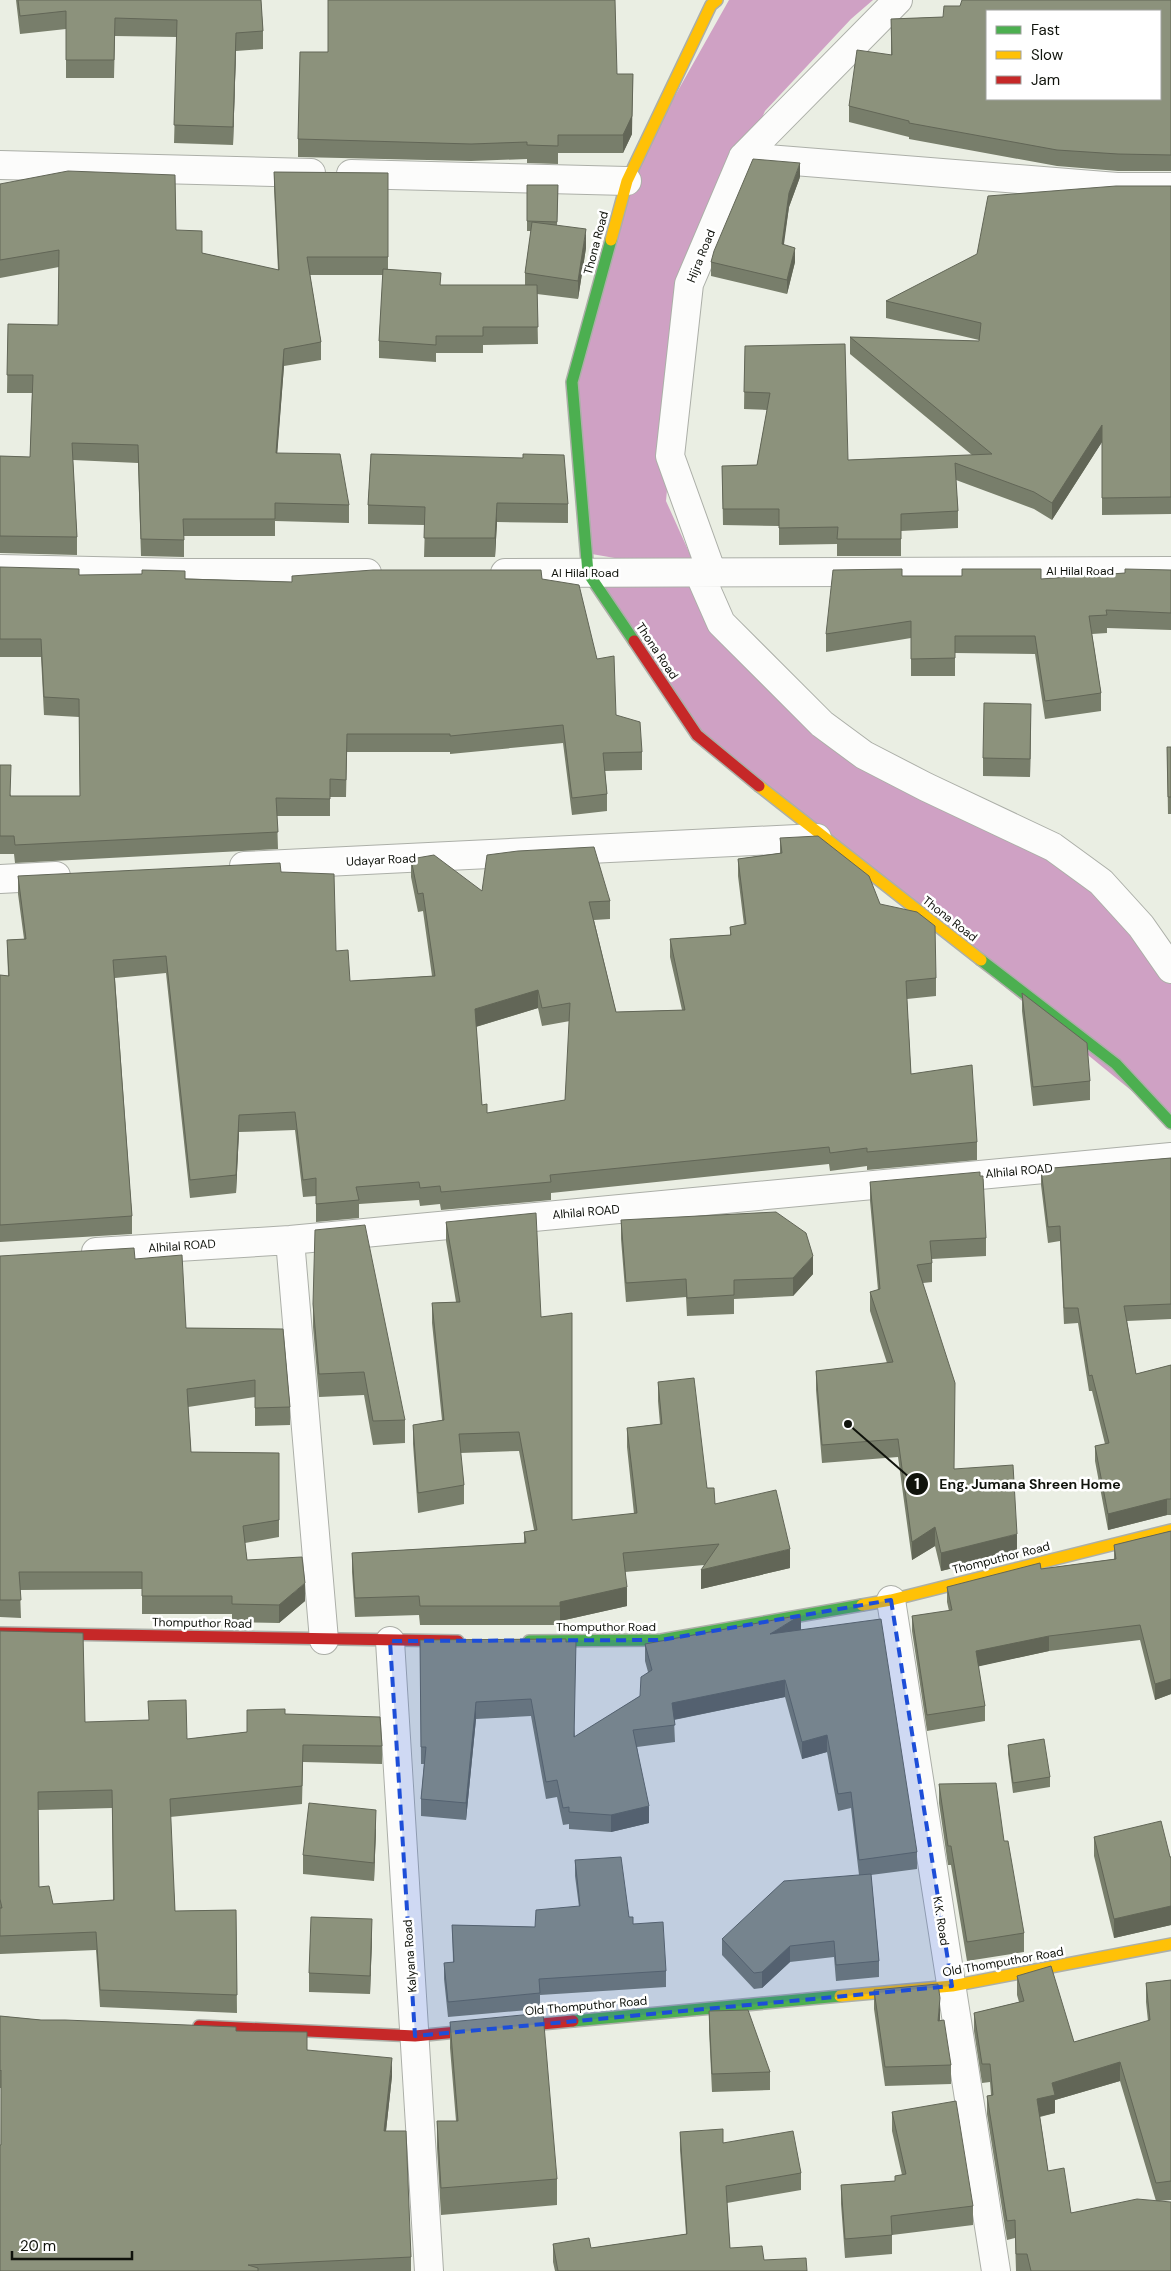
<svg xmlns="http://www.w3.org/2000/svg" width="1171" height="2271" font-family="'DM Sans',sans-serif">
<rect width="100%" height="100%" fill="#eaeee3"/>
<path fill="#cfa1c4" d="M729 0H873L851 19 765 111 701 255 670 456 666 501 721 623 854 754 1053 847 1171 969V1123L697 735 588 573 695 572 586 553 574 397 627 181Z"/>
<g fill="none" stroke-linecap="round" stroke-linejoin="round">
<defs>
<path id="street" d="M743 157 1117 187H1171
M0 165 311 173
M351 174 627 181
M0 569 186 573H367
M505 573 1171 571
M699 573 721 623 822 724 864 755 926 787 1053 847 1101 882 1141 926 1171 969
M712 573 670 456 689 284 743 157 898 0
M244 866 817 838
M0 879 56 876
M290 1240 324 1640
M96 1252 290 1240 1171 1157
M891 1600 996 2271
M390 1641 429 2271"/>
<path id="fast" d="M611 240 572 382 588 573 634 641
M981 960 1116 1064 1171 1123
M529 1641 661 1640 862 1605
M573 2021 840 1996"/>
<path id="slow" d="M611 240 627 181 711 5 717 0
M759 786 981 960
M862 1605 891 1600 1171 1530
M840 1996 952 1986 1171 1944"/>
<path id="jam" d="M634 641 697 735 759 786
M0 1633 458 1641
M199 2026 415 2036 573 2021"/>
</defs>
<use href="#street" stroke="#acafa8" stroke-width="30"/>
<use href="#fast" stroke="#acafa8" stroke-width="14"/>
<use href="#slow" stroke="#acafa8" stroke-width="14"/>
<use href="#jam" stroke="#acafa8" stroke-width="14"/>
<use href="#street" stroke="#fcfcfb" stroke-width="28"/>
<use href="#fast" stroke="#4caf50" stroke-width="11"/>
<use href="#slow" stroke="#ffc107" stroke-width="11"/>
<use href="#jam" stroke="#c62828" stroke-width="11"/>
</g>
<path fill="#787e6b" fill-rule="evenodd" d="M16 0H261L263 31V49L236 51 233 145 174 143 177 37 115 36 114 78H66V29L20 34Z
M1171 0V171H1118L1057 166 909 139V137L849 122V106L891 55V19L943 17Z
M328 52 617 74 632 134 623 153H558V164L527 163V159L471 161 298 157V139Z
M274 172 388 173V269L441 285H525V273L531 231H527V185H558L557 226 586 248 578 299 537 294 538 344 483 345V353H436V362L379 358V341L383 275H310L321 342V360L284 366 277 453 349 505V523L275 521V536H184V557L141 556 138 463 73 460 77 537V555L0 553V456L30 457 32 393H7L8 324 58 325 59 267 0 278V184L176 230 202 253 278 270 274 189Z
M800 177 789 207 783 245 795 262 787 294 711 276V262Z
M1171 186V514L1102 515V442L1052 520 1034 509 956 480 958 511V528L901 531V556H837V544L779 545V526L723 525 722 466 757 465 767 410 744 409 745 346 848 460 972 455 850 354V337L979 341V340L886 318V301Z
M371 454 568 504V523L497 522 495 557H424L425 525 368 524V505Z
M0 567 79 575 292 582 542 579 597 659 616 715 642 752V770L605 771 607 794V811L572 815 563 743 450 754V752H347L346 797H330V816H277L278 849 15 863 14 854H0V765L11 796H80L79 717 44 715 41 657H0Z
M1171 570V630L1107 628V633L1092 634 1101 693V711L1045 719 1035 654 955 653V676H911V638L826 652V634L902 576 1041 579Z
M1031 723 1030 777 983 776V758Z
M1167 747H1171V814H1168Z
M780 838 880 904 936 978V996L907 999 911 1074 977 1142V1160L867 1170V1166L830 1171 829 1164 551 1193V1200L441 1210 440 1204 420 1206 419 1200 359 1204V1218L316 1222V1196L303 1197 295 1130 239 1132 236 1193 190 1198 166 973 115 978 132 1216V1234L0 1242V975L8 976 7 940 24 939 18 894V876L281 872 336 951 350 981 432 976 423 911 418 912 411 877V859L482 891 610 901V919L594 920 616 1012 682 1010 670 957V939L730 935V927L744 925 738 876V859L780 853ZM538 1008 542 1026 570 1021 565 1100 487 1113 482 1105 476 1027Z
M1022 993 1090 1081V1100L1033 1106 1022 1011Z
M1171 1158V1319L1127 1321 1136 1374 1171 1365V1515H1167L1108 1530 1095 1461V1446L1105 1444 1092 1391H1089L1078 1323 1064 1324 1060 1241 1048 1243 1041 1185V1169Z
M870 1182 986 1238V1256L932 1259V1282L923 1283 954 1469 1017 1552 941 1571 935 1546 912 1560 898 1457 822 1463 816 1390V1371L887 1363 870 1311V1292L878 1290 870 1201Z
M621 1220 813 1274 793 1296 734 1299V1314L687 1316 686 1297 626 1302 621 1239Z
M446 1222 541 1317 572 1520 634 1514 627 1447V1428L660 1424 658 1401V1382L707 1488 715 1504 790 1568 701 1589 704 1565 625 1572 627 1606 560 1621V1625H420L419 1615 355 1617 352 1572V1553L524 1543V1532L534 1530 519 1451 460 1453 464 1485V1504L418 1513 413 1444V1425L442 1420 432 1323V1303L456 1302 446 1241Z
M0 1256 135 1259 186 1328 283 1329 290 1407V1425L255 1426V1397L188 1407 191 1452 279 1453V1537L245 1543 247 1560 305 1601 279 1623 232 1622V1614H142V1589L20 1590 21 1618 0 1617Z
M313 1304 405 1420V1443L373 1445 364 1395 319 1397 313 1327Z
M1171 1531V1694L1155 1700 1140 1640 1049 1651 978 1666 985 1706V1721L927 1731 912 1631V1616L949 1611 947 1602V1587L1041 1569 1114 1559V1545Z
M801 1630 917 1852V1869L871 1875 879 1961V1977L836 1981 834 1957 790 1962 762 1988 754 1989 722 1955V1939L859 1875 851 1808 838 1811 827 1752 802 1759 785 1697 674 1720 675 1742 637 1747 649 1823 611 1832 569 1829V1824L563 1825 557 1797 546 1799 531 1716 476 1719 466 1820 421 1816V1799L424 1764H421L420 1640 566 1639 575 1737 640 1696 648 1672 645 1661V1644Z
M0 1631 85 1722 187 1739 247 1732V1710L285 1714 382 1746V1764L303 1762 302 1804 170 1817 175 1911 236 1910 237 2013 100 2007 96 1950 0 1954ZM112 1808 113 1900 53 1904 39 1887 38 1810Z
M1008 1745 1050 1777V1787L1013 1793 1008 1754Z
M939 1784 1024 1933V1952L967 1961 951 1865H948L939 1803Z
M376 1829 374 1881 303 1874V1855Z
M1094 1837 1171 1857V1925L1114 1938 1094 1856Z
M575 1860 629 1917 633 1924 666 1971V1987L540 1995V2009L448 2017 444 1979V1963L453 1962 452 1925 535 1927 579 1907 575 1876Z
M372 1938 370 1994 309 1992V1973Z
M1017 1976 1074 2042 1148 2021 1146 2002V1983L1171 1980V2200L1159 2201 1171 2271H1016L1015 2238 1007 2240 987 2114V2096L991 2095 990 2082 982 2083 974 2031V2013L1019 2002 1017 1995ZM1120 2081 1156 2201 1071 2213 1048 2171 1040 2117 1055 2113V2100Z
M874 1990 940 2017V2021L951 2065V2084L885 2086 874 2009Z
M709 2011 770 2072V2090L712 2092 709 2030Z
M0 2016 41 2020 236 2031 307 2050 392 2076 386 2131 411 2257V2271H0L1 2088H0Z
M450 2022 557 2179V2205L441 2215 437 2148V2121H456L450 2048Z
M892 2112 973 2206V2225L892 2235V2254L845 2258 841 2204V2185L895 2181V2176L902 2175 892 2131Z
M680 2132 723 2143 801 2173V2190L727 2203 730 2248 764 2260 807 2271H555L553 2262V2244L591 2248 686 2234 680 2150Z"/>
<path fill="#626657" d="M236 33V51L233 145V127Z
M633 74 632 134 623 153V135Z
M800 163V177L789 207 782 259V244L789 193Z
M586 229V248L578 299V281Z
M795 248V262L787 294V280Z
M284 349V366L276 470V453Z
M1102 425V442L1052 520V503Z
M497 503V522L495 557V538Z
M1031 704V723L1030 777V759Z
M538 990V1008L475 1027V1009Z
M239 1115V1132L236 1193V1175Z
M813 1256V1274L793 1296V1278Z
M1167 1499V1515L1108 1530V1514Z
M935 1527V1546L912 1560V1542Z
M1017 1534V1552L941 1571V1553Z
M790 1549V1568L701 1589V1570Z
M305 1583V1601L279 1623V1605Z
M627 1587V1606L560 1621V1602Z
M801 1615V1632L770 1634Z
M1049 1636V1651L976 1667V1651Z
M1171 1679V1694L1155 1700V1684Z
M785 1680V1697L672 1720V1703Z
M476 1702V1719L466 1820V1803Z
M827 1735V1752L802 1759V1742Z
M649 1806V1823L611 1832V1815Z
M376 1810V1829L374 1881V1863Z
M1171 1906V1925L1114 1938V1919Z
M372 1919V1938L370 1994V1976Z
M790 1946V1962L762 1988V1972Z
M940 1998V2017L938 2040V2021Z
M392 2058V2076L384 2149V2131Z
M1120 2062V2081L1055 2100V2113L1037 2117V2099L1052 2083Z"/>
<path fill="#8c927c" stroke="#626657" fill-rule="evenodd" d="M18 0H261L263 31 236 33 233 127 174 125 177 20 115 18 114 60H66V11L20 16Z
M328 0H615L617 74H633L632 116 623 135H558V146L527 145V142L471 144 298 139 300 52H328Z
M962 0H1171V155L1118 154 1057 150 909 123V121L849 106 857 50 892 55 891 19 943 17 944 6H960ZM987 11H1160V99H987Z
M753 159 800 163 789 193 782 244 795 248 787 280 711 262 714 251Z
M68 171 175 175 176 230 202 231V253L279 270 274 172 388 173V257H307L321 342 284 349 276 453 340 454 349 505 275 503V519H183L184 540 141 539 138 445 72 443 77 537 0 536V456L30 457 33 375H7L8 324 58 325 59 250 0 260V184Z
M527 185H558L557 222 527 221Z
M1116 186H1171V497L1102 498V425L1052 503 1034 492 955 463 958 511 901 514V539H837L838 527 779 528V509H723L722 466 757 465 770 393 744 392 745 346 845 344 848 460 992 454 850 337 979 341 981 323 886 301 977 254 988 196Z
M532 222 586 229 578 281 525 273Z
M383 269 441 273 440 285H537L538 327H483V336H436V345L379 341Z
M371 454 523 458V454L564 455 568 504 497 503 495 538H424L425 507 368 505Z
M0 567 79 569V575L142 574V570L185 571V579L292 582V576L373 570H541L542 579 579 585 597 659 614 656 616 715 640 722 642 752 603 753 607 794 572 798 563 725 450 736V734H347L346 780 330 779V799L276 798 278 832 15 845 14 836H0V765H11L10 796H80L79 699 44 697 41 639H0Z
M902 569V576H962V569H1041V579L1125 573V569L1171 570V613L1106 610 1107 615 1089 616 1101 693 1045 701 1035 636H955V658L911 659V621L826 634 833 570Z
M984 703 1031 704 1030 759 983 758Z
M1167 747H1171V797H1168Z
M818 836 869 876 880 904 917 912 935 926 936 978 906 981 911 1074 972 1065 977 1142 867 1152V1148L830 1153 829 1147 550 1175 551 1182 441 1192 440 1186 420 1188 419 1182 356 1187 359 1200 316 1204V1178L303 1180 295 1112 239 1115 236 1175 190 1180 166 956 113 960 132 1216 0 1225V975L9 976 7 940 26 939 18 876 280 863 281 872 334 874 336 951 348 950 350 981 435 976 423 893 418 894 411 859 434 855 482 891 487 855 518 851 594 847 610 901 589 902 616 1012 685 1010 670 939 731 935 730 927 746 924 738 859 782 853 780 838ZM538 990 542 1008 570 1003 565 1100 487 1113V1104L482 1105 475 1009Z
M1022 993 1087 1043 1090 1081 1033 1087Z
M1171 1158V1304L1124 1306 1136 1374 1171 1365V1499H1167L1108 1514 1095 1446 1109 1443 1092 1375 1089 1376 1078 1308H1064L1060 1226 1048 1227 1041 1169Z
M980 1172V1176H983L986 1238 930 1241 932 1263 917 1265 955 1383 954 1469 1013 1465 1017 1534 941 1553 935 1527 912 1542 898 1439 822 1445 816 1371 893 1362 870 1292 880 1289 870 1182Z
M776 1212 806 1233 813 1256 793 1278 734 1280V1295L687 1298 686 1279 626 1283 621 1220Z
M536 1213 541 1317 572 1313V1520L637 1513 627 1428 662 1424 658 1382 694 1378 707 1488H714L715 1504 776 1490 790 1549 701 1570 719 1544 623 1553 627 1587 560 1602V1606H420L419 1596 355 1598 352 1553 526 1543 524 1532 537 1530 519 1432 459 1434 464 1485 418 1493 413 1425 444 1420 432 1303 460 1302 446 1222Z
M365 1225 405 1420 373 1421 364 1372 319 1374 313 1304 315 1230Z
M134 1248 135 1259 182 1255 186 1328 283 1329 290 1407 255 1408V1380L187 1389 191 1452 279 1453V1520L243 1526 247 1560 302 1557 305 1583 279 1605 232 1604V1596H142V1572H19L21 1600H0V1256Z
M1171 1531V1679L1155 1684 1140 1625 1049 1636 976 1651 985 1706 927 1715 912 1616 952 1610 947 1587 1040 1563 1041 1569 1116 1559 1114 1545Z
M801 1615 770 1634 881 1619 917 1852 859 1860 851 1792 838 1794 827 1735 802 1742 785 1680 672 1703 675 1725 633 1730 649 1806 611 1815 569 1812V1807L563 1808 557 1780 546 1782 531 1699 476 1702 466 1803 421 1799 426 1747H421L420 1640 566 1639V1642L576 1641 574 1737 640 1696 641 1677 652 1670 645 1644Z
M0 1631 83 1633 85 1722 149 1720 148 1701 186 1700 187 1739 247 1732V1710L285 1709V1714L380 1717 382 1746 303 1745 302 1786 170 1799 175 1911 236 1910 237 1995 100 1990 96 1932 0 1936V1908H2L0 1899ZM112 1790 114 1900 53 1904 49 1886 39 1887 38 1792Z
M1044 1739 1050 1777 1013 1783 1008 1745Z
M996 1783 1004 1841H1008L1024 1933 967 1942 951 1846H948L939 1784Z
M309 1803 376 1810 374 1863 303 1855Z
M1161 1821 1170 1857H1171V1906L1114 1919 1094 1837Z
M621 1857 629 1917H633V1924L663 1922 666 1971 539 1979 540 1993 448 2002 444 1963 454 1962 452 1925 535 1927 536 1910 580 1906 575 1860Z
M871 1874 879 1961 836 1965 834 1941 790 1946 762 1972 754 1973 722 1939 784 1881Z
M311 1917 372 1919 370 1976 309 1973Z
M1051 1966 1074 2042 1150 2020 1146 1983 1171 1980V2181L1156 2183 1120 2062 1052 2083 1055 2095 1037 2099 1048 2171 1064 2168 1071 2213 1137 2199 1171 2202V2271H1031L1027 2254H1016L1015 2220 1007 2221 987 2096 993 2095 990 2064H982L974 2013 1024 2001 1017 1976Z
M938 1984 940 1998 938 2021 944 2020 951 2065 885 2067 874 1990Z
M748 2010 770 2072 712 2074 709 2011Z
M543 2013 557 2179 441 2188 437 2121H458L450 2022Z
M0 2016 41 2020H65L236 2027V2031L307 2032V2050L392 2058 384 2131H406L411 2257 248 2265 258 2268V2271H0V2145H1V2070L0 2071Z
M956 2101 973 2206 891 2216 892 2235 845 2239 841 2185 895 2181V2176L906 2174 892 2112Z
M723 2129V2143L793 2131 801 2173 726 2186 730 2248 762 2246 764 2260 806 2258 807 2271H558L553 2244 589 2238 591 2248 687 2234 680 2132Z"/>
<path fill="#1d4ed8" fill-opacity="0.2" stroke="#1d4ed8" stroke-width="4" stroke-dasharray="10 6" stroke-linejoin="round" d="M891 1600 952 1986 415 2036 390 1641 661 1640Z"/>
<g text-anchor="middle" stroke-width="5" stroke-linejoin="round" paint-order="stroke">
<g font-size="12" fill="#10130c" stroke="#fff">
<text transform="translate(596 243) rotate(-75)" y="4">Thona Road</text>
<text transform="translate(701 256) rotate(-68)" y="4">Hijra Road</text>
<text x="1080" y="575">Al Hilal Road</text>
<text x="585" y="577">Al Hilal Road</text>
<text transform="translate(657 651) rotate(56)" y="4">Thona Road</text>
<text transform="translate(381 860) rotate(-3)" y="4">Udayar Road</text>
<text transform="translate(950 919) rotate(38)" y="4">Thona Road</text>
<text transform="translate(1019 1171) rotate(-5)" y="4">Alhilal ROAD</text>
<text transform="translate(586 1212) rotate(-5)" y="4">Alhilal ROAD</text>
<text transform="translate(182 1246) rotate(-4)" y="4">Alhilal ROAD</text>
<text transform="translate(1001 1558) rotate(-14)" y="4">Thomputhor Road</text>
<text transform="translate(202 1623) rotate(1)" y="4">Thomputhor Road</text>
<text x="606" y="1631">Thomputhor Road</text>
<text transform="translate(941 1921) rotate(81)" y="4">K.K. Road</text>
<text transform="translate(410 1956) rotate(-94)" y="4">Kalyana Road</text>
<text transform="translate(1003 1962) rotate(-10)" y="4">Old Thomputhor Road</text>
<text transform="translate(586 2006) rotate(-5)" y="4">Old Thomputhor Road</text>
</g>
</g>
<path fill="none" stroke="#10130c" stroke-width="2" d="M848 1424L917 1484"/>
<g fill="#10130c" stroke="#fff" stroke-width="2">
<circle cx="848" cy="1424" r="5"/>
<circle cx="917" cy="1484" r="12"/>
</g>
<g font-size="15" text-anchor="middle" font-weight="bold" fill="#fff">
<text x="917" y="1489">1</text>
</g>
<g font-size="14" text-anchor="middle" font-weight="bold" fill="#10130c" stroke="#fff" stroke-width="5" stroke-linejoin="round" paint-order="stroke">
<text x="1030" y="1489">Eng. Jumana Shreen Home</text>
</g>
<rect x="986" y="10" width="175" height="90" fill="#ffffff" stroke="#9fa19e"/>
<rect x="996" y="26" width="25" height="8" fill="#4caf50" stroke="#9fa19e"/>
<text x="1031" y="35" font-size="15" fill="#10130c">Fast</text>
<rect x="996" y="51" width="25" height="8" fill="#ffc107" stroke="#9fa19e"/>
<text x="1031" y="60" font-size="15" fill="#10130c">Slow</text>
<rect x="996" y="76" width="25" height="8" fill="#c62828" stroke="#9fa19e"/>
<text x="1031" y="85" font-size="15" fill="#10130c">Jam</text>
<path d="M12 2251v8h120v-8" fill="none" stroke="#10130c" stroke-width="2.5"/>
<text x="20" y="2251" font-size="15" fill="#10130c" stroke="#ffffff" stroke-width="4" paint-order="stroke">20 m</text>
</svg>
